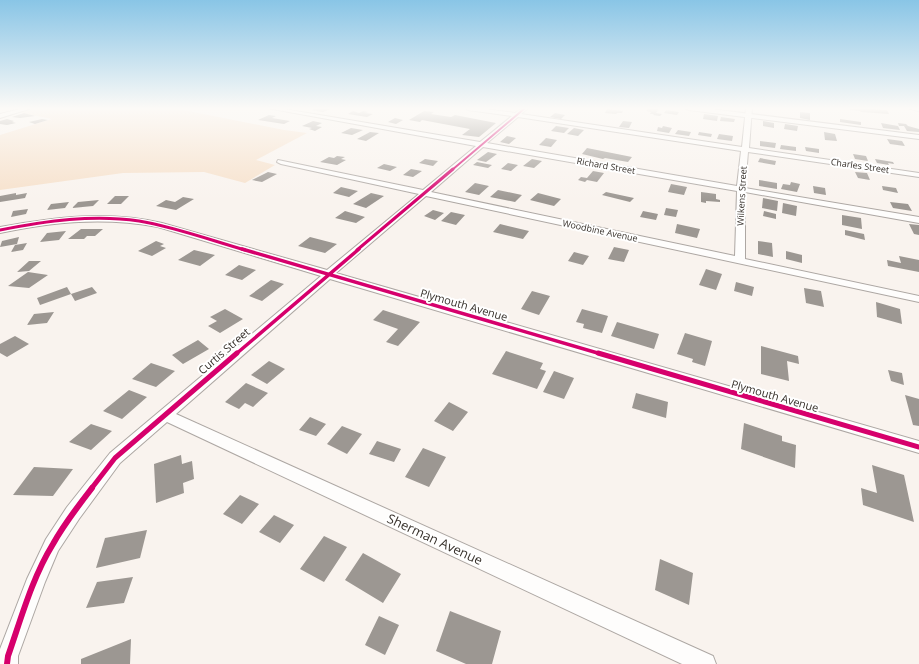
<svg xmlns="http://www.w3.org/2000/svg" width="919" height="664" font-family="'Open Sans',sans-serif">
<rect width="100%" height="100%" fill="#f9f3ee"/>
<path fill="#f6e0ca" d="M34 108H173L284 130 307 133 256 160 275 165 245 183 204 172 123 173 0 190V135L52 119 18 112Z"/>
<path fill="#9c9792" d="M317 108H333L323 112 311 110Z
M649 108 659 109 656 113 662 114 660 116 653 115 654 114H650L651 112 646 111Z
M850 108 887 110 889 114 861 112 860 111 850 110Z
M607 109 623 111 622 113H617L616 114 605 113Z
M666 110 679 112 677 115 664 113Z
M353 111 359 113 363 111 368 112 365 113 373 114 367 117 348 114Z
M424 111 434 112 431 114 451 117 455 115 496 123 479 137 462 135 470 129 422 120 420 122 409 120Z
M800 112 810 113V120L800 118Z
M24 113 35 116 20 118 12 117Z
M555 113 565 115 561 119 550 117Z
M704 114 718 116 717 121 703 119Z
M269 115 276 116 272 118 290 121 284 124 258 120Z
M721 117 735 119 734 122 720 121Z
M395 118 403 120 396 124 388 122Z
M7 119 14 121 12 122 16 123 7 125 0 124V121Z
M42 119 48 120 35 124 29 122Z
M840 119 861 122V125L840 122Z
M313 121 322 123 316 126 322 127 315 131 309 129 312 128 302 126Z
M623 121 632 122 629 128 619 127Z
M763 121 774 123V128L763 126Z
M881 123 898 126 900 130 883 128Z
M898 123 906 124 908 126 919 129V132L907 131 904 126H899Z
M785 124 798 126 797 131 784 129Z
M556 126 569 128 564 133 551 131Z
M663 126 672 128 669 133 657 131 658 127 662 128Z
M351 128 363 130 352 135 341 133Z
M574 128 584 130 578 136 567 134Z
M678 130 691 132 689 136 675 134Z
M370 132 379 133 366 141 357 139Z
M699 132 712 134 711 137 698 135Z
M824 132 835 134 837 141 825 140Z
M719 134 733 136 732 141 717 139Z
M507 136 516 138 509 144 500 142Z
M546 138 557 140 551 147 539 145Z
M887 139 902 141 905 146 890 144Z
M760 141 776 143 775 148 760 146Z
M781 145 796 147V151L780 149Z
M805 147 819 149V153L806 151Z
M587 148 632 157 628 162 605 158 603 159 582 154Z
M488 152 497 154 486 162 477 160Z
M853 154 866 156 868 161 855 159Z
M337 156 345 157 341 159 346 160 337 165 320 162 329 157 334 158Z
M760 158 776 161 775 165 758 162Z
M425 159 438 161 433 166 419 163Z
M532 159 542 161 534 168 523 166Z
M875 159 893 162 894 164 888 163 889 165 877 163Z
M477 162 492 165 488 168 473 165Z
M508 163 518 165 511 171 501 169Z
M384 164 397 167 390 171 377 168Z
M411 169 422 171 413 177 403 175Z
M593 171 604 173 597 182 587 180 585 182 578 180 581 177 587 178Z
M268 172 277 174 262 182 252 180Z
M855 172 867 173 870 180 858 178Z
M759 180 777 183V189L759 186Z
M791 182 800 184 797 192 781 189 783 184 790 185Z
M475 183 489 186 479 195 465 192Z
M671 184 687 187 684 195 668 192Z
M813 186 825 188 826 195 814 193Z
M882 186 896 188 898 193 883 190Z
M341 187 358 191 349 197 333 193Z
M498 190 522 195 515 202 490 197Z
M606 192 634 198 630 202 602 195Z
M701 192 716 194V199L720 200V202L706 201V203L701 202Z
M16 193V195L27 193 25 198 0 202V196Z
M371 193 384 196 366 208 353 204Z
M538 193 561 199 554 206 530 200Z
M115 196H129L121 204H107Z
M183 197 194 199 176 210 156 206 166 200 175 202Z
M763 198 778 201 777 211 762 208Z
M99 200 93 206 72 208 78 202Z
M69 202 65 208 47 210 51 204Z
M890 202 908 204 912 211 893 208Z
M783 203 797 206 796 216 782 213Z
M666 208 678 210 676 217 664 215Z
M28 209 26 214 11 217 13 211Z
M433 210 444 213 435 220 424 216Z
M345 211 365 217 356 223 335 218Z
M643 211 658 214 656 220 640 217Z
M764 211 776 214V219L763 216Z
M451 212 465 215 456 225 441 221Z
M842 215 861 218 862 229 842 225Z
M500 224 529 231 523 239 493 232Z
M677 224 700 229 697 238 675 233Z
M909 224 919 225V235L914 234Z
M81 229H103L95 236H87L84 239H68Z
M845 230 864 234 865 240 845 235Z
M66 231 59 240 40 242 47 233Z
M19 237 17 244 0 247 2 241Z
M310 237 337 244 325 253 298 246Z
M156 241 164 244 160 246 166 248 152 256 138 251Z
M758 241 772 243 773 257 758 254Z
M27 243 23 250 11 252 15 245Z
M614 247 629 250 624 262 608 259Z
M194 250 215 255 200 266 178 260Z
M786 251 802 255V263L786 259Z
M574 252 589 256 583 265 568 261Z
M899 256 919 260V272L888 266 887 260 901 263Z
M29 261H41L29 271 17 272Z
M239 265 256 270 242 280 225 275Z
M706 269 722 274 716 290 699 285Z
M28 272 48 275 29 288 8 286Z
M271 280 284 284 262 301 249 296Z
M736 282 754 287 752 296 734 291Z
M67 287 71 294 92 287 97 293 75 301 71 294 40 305 37 298Z
M804 288 821 291 824 307 806 303Z
M532 291 550 296 539 315 521 309Z
M876 302 900 309 902 324 877 317Z
M225 309 243 319 220 333 208 326 217 321 210 317Z
M582 309 608 316 602 333 583 328 584 324 576 322Z
M383 310 420 322 398 346 386 342 398 329 373 320Z
M54 312 47 323 27 325 34 314Z
M617 322 659 334 654 349 611 336Z
M685 333 712 341 705 366 692 362 693 359 677 354Z
M15 336 29 344 7 357 0 353V344Z
M198 340 209 349 183 364 172 355Z
M761 346 798 356 799 364 787 361 789 381 761 374Z
M506 351 543 363 540 369 546 371 537 389 492 374Z
M269 361 285 369 267 384 251 375Z
M151 363 175 371 156 387 132 379Z
M888 370 902 373 904 385 891 381Z
M554 371 574 378 564 399 543 392Z
M246 383 268 393 253 407 245 403 239 409 225 402Z
M129 390 147 397 122 419 103 411Z
M636 393 668 402 666 418 632 408Z
M905 395 919 399V426L913 425Z
M449 402 468 412 453 431 434 421Z
M310 417 326 424 316 436 299 430Z
M744 423 782 436V441L796 445 795 468 741 449Z
M91 424 112 431 91 450 69 442Z
M342 426 362 434 347 454 327 444Z
M377 441 401 449 394 462 369 454Z
M423 448 446 457 429 487 405 477Z
M181 455 182 464 192 461 194 479 183 483 184 493 156 503 154 464Z
M872 465 904 475 914 522 863 505 861 488 877 493Z
M34 467 73 469 53 496 13 495Z
M240 495 259 504 242 524 223 514Z
M274 515 294 525 280 543 259 532Z
M147 530 140 558 96 568 105 538Z
M324 536 347 547 324 582 300 569Z
M363 553 401 574 383 603 345 580Z
M660 559 693 573 689 605 655 590Z
M133 577 124 603 86 608 97 582Z
M450 611 501 631 492 664H466L436 651Z
M379 616 399 625 385 655 365 645Z
M131 639 130 664H81V659Z"/>
<g fill="none" stroke-linecap="round" stroke-linejoin="round">
<defs>
<path id="minor" d="M24 108H32L0 118V114Z
M267 108H278L480 142 512 116 468 110 465 108H477L515 113 522 108H528L521 114 742 147 746 108H752L749 148 919 173V177L748 152 745 188 919 217V223L745 192V259L919 296V302L426 196 336 273 919 441V453L330 279 176 414 713 656 716 664H682L167 422 120 463 79 519 58 551 45 582 18 656V664H0V649L27 579 46 539 67 507 110 453 321 276 158 227C102 217 55 222 0 233V227C54 217 108 210 162 223L327 270 419 194 281 164 277 162 278 160 423 190 476 146ZM518 117 741 151 737 186 487 143ZM483 147 737 191 735 256 431 192Z
M907 108H919V111Z"/>
<path id="tertiary" d="M685 108H703L919 135V139L689 110Z"/>
</defs>
<use href="#minor" stroke="#ada7a3" stroke-width="2"/>
<use href="#tertiary" stroke="#ada7a3" stroke-width="2"/>
<use href="#minor" fill="#fefdfc" fill-rule="evenodd"/>
<use href="#tertiary" fill="#fefdfc" fill-rule="evenodd"/>
<defs>
<path id="cycleway-far4" d="M452 170 525 108"/>
<path id="cycleway-far3" d="M0 230C46 221 93 214 139 221 175 227 210 240 245 250
M357 250 453 169"/>
<path id="cycleway-far2" d="M242 249 601 354
M236 354 359 249"/>
<path id="cycleway-far1" d="M598 353 919 447
M91 489 115 458 237 353"/>
<path id="cycleway" d="M7 664 8 656C21 619 32 578 53 544 64 524 78 506 92 488"/>
</defs>
<use href="#cycleway-far4" stroke="#fff" stroke-width="3.5"/>
<use href="#cycleway-far3" stroke="#fff" stroke-width="5"/>
<use href="#cycleway-far2" stroke="#fff" stroke-width="6"/>
<use href="#cycleway-far1" stroke="#fff" stroke-width="8"/>
<use href="#cycleway" stroke="#fff" stroke-width="8"/>
<use href="#cycleway-far4" stroke="#d6006c" stroke-width="2"/>
<use href="#cycleway-far3" stroke="#d6006c" stroke-width="3"/>
<use href="#cycleway-far2" stroke="#d6006c" stroke-width="3.5"/>
<use href="#cycleway-far1" stroke="#d6006c" stroke-width="5"/>
<use href="#cycleway" stroke="#d6006c" stroke-width="6"/>
</g>
<linearGradient id="sky" x2="0" y2="1"><stop stop-color="#89c5e6"/><stop offset="0.54" stop-color="#fcfaf7"/><stop offset="1" stop-color="#fcfaf7" stop-opacity="0"/></linearGradient>
<rect width="919" height="201" fill="url(#sky)"/>
<g text-anchor="middle" stroke-width="4" stroke-linejoin="round" paint-order="stroke">
<g font-size="9" fill="#37312b" stroke="#fff">
<text transform="translate(606 166) rotate(10)" y="3">Richard Street</text>
<text transform="translate(860 166) rotate(8)" y="3">Charles Street</text>
<text transform="translate(742 196) rotate(-87)" y="3">Wilkens Street</text>
<text transform="translate(600 231) rotate(12)" y="3">Woodbine Avenue</text>
</g>
<g font-size="11" fill="#37312b" stroke="#fff">
<text transform="translate(464 305) rotate(16)" y="4">Plymouth Avenue</text>
<text transform="translate(224 351) rotate(-41)" y="4">Curtis Street</text>
<text transform="translate(775 396) rotate(16)" y="4">Plymouth Avenue</text>
</g>
<g font-size="13" fill="#37312b" stroke="#fff">
<text transform="translate(435 539) rotate(25)" y="5">Sherman Avenue</text>
</g>
</g>
</svg>
